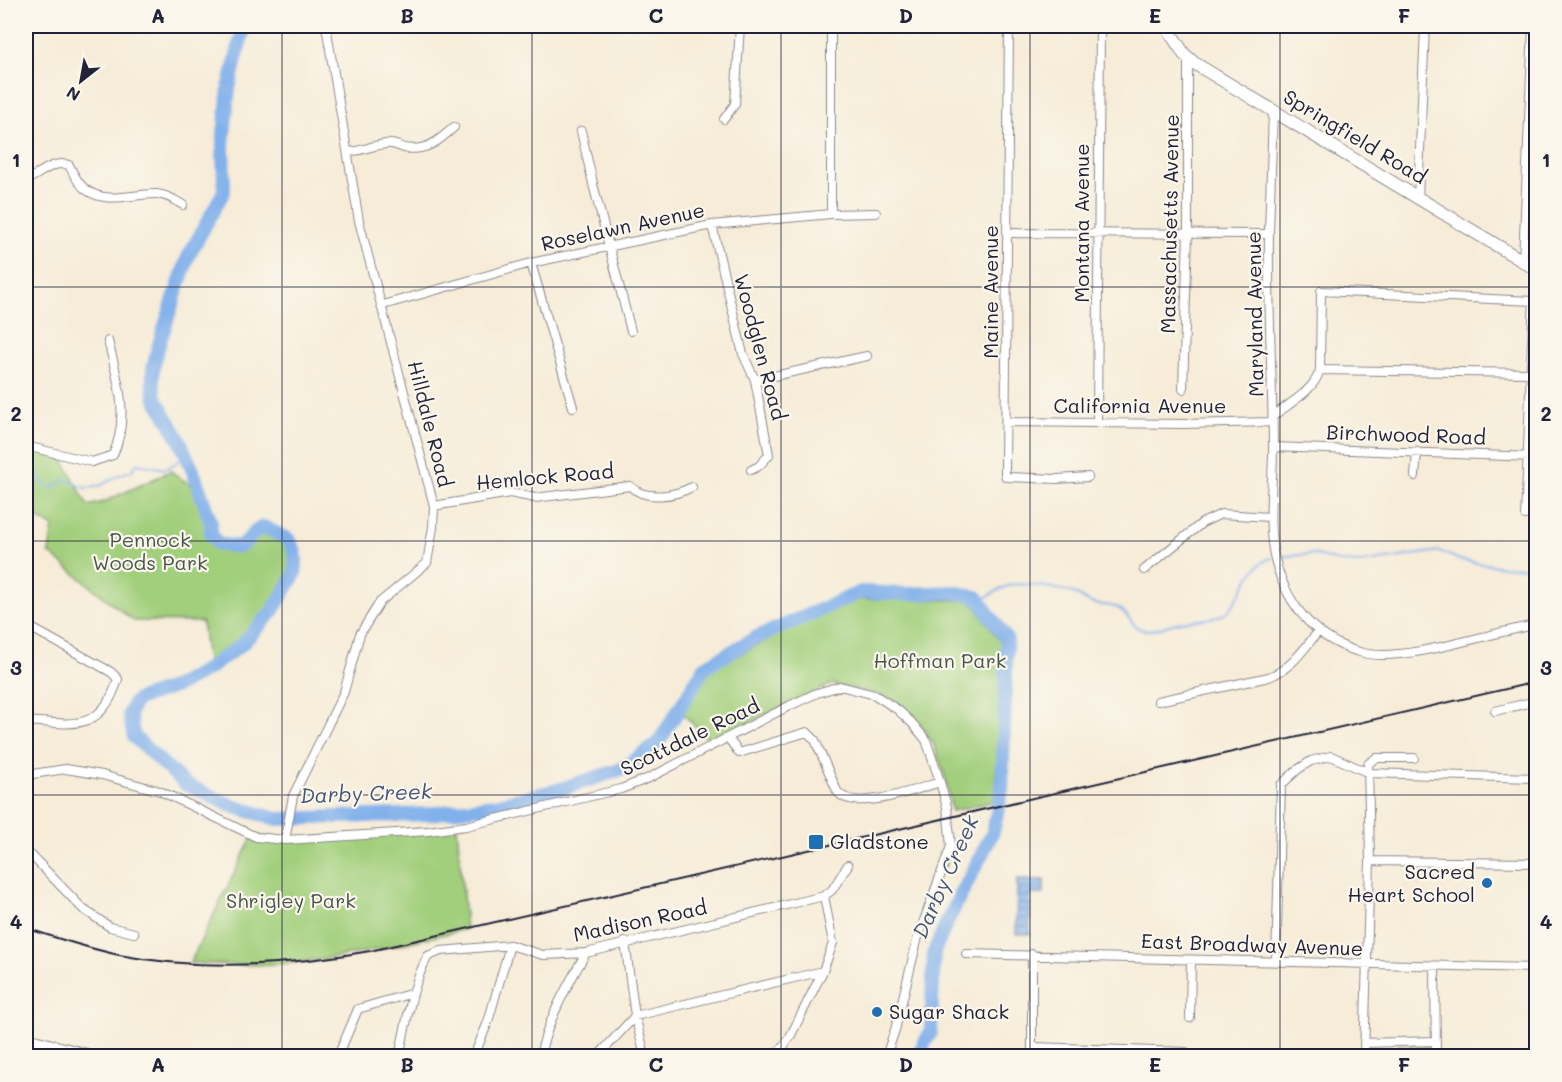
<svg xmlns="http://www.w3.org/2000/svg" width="1562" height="1082" font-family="Mali,sans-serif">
<defs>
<pattern id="water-rules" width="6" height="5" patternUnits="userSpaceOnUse" patternTransform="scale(1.5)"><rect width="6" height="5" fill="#81b0eb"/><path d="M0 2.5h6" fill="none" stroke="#698fc0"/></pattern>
</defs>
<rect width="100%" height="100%" fill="#fbf7ec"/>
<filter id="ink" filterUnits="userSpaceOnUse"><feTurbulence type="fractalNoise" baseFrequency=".0167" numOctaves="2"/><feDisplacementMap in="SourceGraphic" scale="12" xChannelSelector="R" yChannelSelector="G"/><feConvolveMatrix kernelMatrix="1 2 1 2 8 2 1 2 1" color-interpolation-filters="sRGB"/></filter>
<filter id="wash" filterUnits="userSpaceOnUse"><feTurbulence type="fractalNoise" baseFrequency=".008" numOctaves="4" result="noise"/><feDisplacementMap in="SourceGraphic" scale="24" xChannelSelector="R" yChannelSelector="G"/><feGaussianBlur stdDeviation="1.35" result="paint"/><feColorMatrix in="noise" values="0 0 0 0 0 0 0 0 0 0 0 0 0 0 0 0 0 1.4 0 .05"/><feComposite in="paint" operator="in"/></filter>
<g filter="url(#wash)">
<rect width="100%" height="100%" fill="#f6ecd8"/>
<path fill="#a2cf7c" stroke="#62785c" stroke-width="1.5" d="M26 446 60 454 88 506 104 502 171 471C179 478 195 486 201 495 210 510 207 531 218 544 224 544 233 547 239 546 247 544 251 531 264 527 272 530 281 533 288 540 316 568 263 626 242 644 231 653 219 661 208 669L202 622 134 621 49 553 53 526 26 513Z
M861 599 971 600 1002 644 995 801 952 811 945 777 934 745 920 722 893 701 877 694 832 684 710 741 682 713 709 670 801 622Z
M457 827 466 929C404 944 341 960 277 964 248 966 219 964 190 963L253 835 285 840Z
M1397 1045 1431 1046 1433 1048V1056H1397Z"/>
<path fill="url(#water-rules)" stroke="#526993" stroke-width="1.5" d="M1017 879 1044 880V894H1030V934H1016Z"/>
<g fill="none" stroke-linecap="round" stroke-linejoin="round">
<path stroke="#81b0eb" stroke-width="2" d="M26 459C39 468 40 487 53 488L65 479C71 480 76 485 82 487 101 492 113 474 131 471L137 464 166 469 186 456
M1277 557 1313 554 1340 562 1361 563 1439 551 1460 560 1503 567 1536 568
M980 601C989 596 998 589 1008 586 1020 581 1063 589 1075 594 1081 597 1086 601 1091 603 1100 606 1110 604 1118 608 1129 613 1132 630 1146 630 1156 631 1166 625 1177 623 1191 619 1220 621 1229 610 1242 597 1251 562 1272 558"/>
<path stroke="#81b0eb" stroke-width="14" d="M244 26 229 88 223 143 224 191 188 257 160 341 153 368V383L155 397 180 441 193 471 211 523V534L218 544C224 545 234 547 239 546 247 545 251 531 264 527L288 539 294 549 296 560 295 574 272 612 242 644 208 669 177 686 139 699 134 703 129 714 134 737 185 784 235 807 277 819 429 814 495 805 561 789 622 769 658 743 705 667 755 638 861 592 907 594 953 592 977 597 1007 640 1002 789 993 832 947 922 934 952 931 1032 917 1056"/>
</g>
</g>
<g filter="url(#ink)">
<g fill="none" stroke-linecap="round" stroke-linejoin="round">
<defs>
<path id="street" d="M1009 26 1005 473 1006 477 1057 479 1088 477
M1273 111C1272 151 1270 192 1269 233 1268 302 1272 372 1273 441 1274 481 1265 524 1276 563 1288 607 1318 642 1363 653 1406 663 1490 632 1536 625
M724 119 735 104 740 26
M581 131 594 188 631 331
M349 152C362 151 373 145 386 144 393 143 398 146 404 148 426 152 439 141 454 127
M26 180C41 174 52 160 69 165 73 173 77 182 84 188 104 206 134 193 157 194 167 195 175 200 183 205
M1418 199 1425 26
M831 214V26
M712 225 743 354 755 380 769 455 759 466 751 470
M1008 233 1269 234
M1523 260 1533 26
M531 263 573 407
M383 305 531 263 712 225 831 214 876 213
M1320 370 1530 373
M755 380 867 356
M1183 389 1188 233V59
M1273 416C1290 403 1314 391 1320 370L1321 291 1534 301
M1007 422 1183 424 1273 422
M1097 422 1100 26
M26 446 92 462 113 455C130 417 118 380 108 341
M1273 447 1536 457
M1415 476 1417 452
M434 506 510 493 535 498 630 486C645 501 675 496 692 487
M1525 515C1529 444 1530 372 1534 301L1536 300
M1144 570 1202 523 1221 514 1270 517
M26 625 111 672 118 679C102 733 72 724 26 721
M1158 701 1269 677C1293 667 1301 652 1318 632
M1495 711 1536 701
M728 738 739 753 807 732 815 740 837 791C852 814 920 788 940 782
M26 775 66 769 102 775 160 791 256 837 285 840 428 831 466 826 621 789 649 778 789 706 817 693 840 686 875 695 898 710 912 723 926 740 940 782 947 807 951 846 918 937 895 1030 886 1056
M285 840 293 796 344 692 360 634 380 602 427 563 433 527 434 506 359 221 326 26
M26 856 31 855 83 909 110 927 134 933
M1370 861 1536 863
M625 942 635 1016 645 1056
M966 954 1536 968
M1276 962 1281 785 1297 770 1311 761 1331 756 1369 773 1536 778
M1435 966 1436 1056
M1190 1018 1191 960
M1364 1043 1436 1041
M1032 1047 1186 1052
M338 1056 358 1009 413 993
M399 1056C407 1023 411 986 428 956L441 951 510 945 543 955 586 953 824 896
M474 1056 488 1022 510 945
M540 1056C548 1019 567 986 586 953
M598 1056 635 1016 823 971
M769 1056 781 1050 791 1035 823 971 833 943 824 896 832 890 848 865
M1032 1056V954
M1364 1056 1370 861 1368 764 1376 758H1414"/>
<path id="secondary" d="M94 26H179
M1166 26 1184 54 1194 63 1536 269"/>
<path id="primary" d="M26 1040 86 1056"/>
</defs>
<use href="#street" stroke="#8c878a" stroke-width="10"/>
<use href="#secondary" stroke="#8c878a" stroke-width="14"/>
<use href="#primary" stroke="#8c878a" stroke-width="16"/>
<use href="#street" stroke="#fff" stroke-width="8"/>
<use href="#secondary" stroke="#fff" stroke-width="12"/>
<use href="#primary" stroke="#fff" stroke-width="14"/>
<path stroke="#22223b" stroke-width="2" d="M26 928C56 938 87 948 119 955 202 971 287 966 370 951L1536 682"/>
</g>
</g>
<path fill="none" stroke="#22223b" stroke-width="1.5" stroke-opacity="0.55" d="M282 26V1056M532 26V1056M781 26V1056M1030 26V1056M1280 26V1056M26 287H1536M26 541H1536M26 795H1536"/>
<g fill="#1f6fb2" stroke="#fbf7ec" stroke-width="2">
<rect x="808" y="834" width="16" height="16" rx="3"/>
<circle cx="1487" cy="883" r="6"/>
<circle cx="877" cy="1012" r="6"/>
</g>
<g text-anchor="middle" stroke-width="4.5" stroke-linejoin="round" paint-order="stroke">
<g font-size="20" fill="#22223b" stroke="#fbf7ec">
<text transform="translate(1355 137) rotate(31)" y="7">Springfield Road</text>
<text transform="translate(1082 223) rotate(-90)" y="7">Montana Avenue</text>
<text transform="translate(1170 224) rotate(-89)" y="7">Massachusetts Avenue</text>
<text transform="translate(623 227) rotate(-12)" y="7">Roselawn Avenue</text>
<text transform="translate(991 292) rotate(-90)" y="7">Maine Avenue</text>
<text transform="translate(1255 314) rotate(-91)" y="7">Maryland Avenue</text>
<text transform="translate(760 347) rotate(75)" y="7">Woodglen Road</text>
<text x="1140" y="413">California Avenue</text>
<text transform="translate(430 424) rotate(76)" y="7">Hilldale Road</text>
<text transform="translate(1406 435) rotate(2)" y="7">Birchwood Road</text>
<text transform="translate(545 477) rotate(-5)" y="7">Hemlock Road</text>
<text transform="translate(690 737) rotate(-26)" y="7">Scottdale Road</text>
<text transform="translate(640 921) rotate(-12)" y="7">Madison Road</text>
<text transform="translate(1252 945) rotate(2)" y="7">East Broadway Avenue</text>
</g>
<g font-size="20" fill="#48564e" stroke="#fbf7ec">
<text x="150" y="547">Pennock<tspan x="150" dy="23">Woods Park</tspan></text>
<text x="940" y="668">Hoffman Park</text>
<text x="291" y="908">Shrigley Park</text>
</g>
<g font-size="20" fill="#22223b" stroke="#fbf7ec" text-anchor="start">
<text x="830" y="849">Gladstone</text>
<text x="1475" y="879" text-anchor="end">Sacred<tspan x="1475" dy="23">Heart School</tspan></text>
<text x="889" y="1019">Sugar Shack</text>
</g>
<g font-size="21" font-style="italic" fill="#435479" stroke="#fbf7ec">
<text transform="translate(366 794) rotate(-2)" y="7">Darby Creek</text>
<text transform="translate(946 877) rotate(-66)" y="7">Darby Creek</text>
</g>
</g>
<rect width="1562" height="1082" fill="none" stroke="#fbf7ec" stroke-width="66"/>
<g transform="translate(81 81) rotate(211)" stroke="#fbf7ec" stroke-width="4.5" paint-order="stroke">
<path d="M0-4.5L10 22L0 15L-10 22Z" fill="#22223b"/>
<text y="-9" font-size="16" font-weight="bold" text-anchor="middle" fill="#22223b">N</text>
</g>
<rect x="33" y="33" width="1496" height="1016" fill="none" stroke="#22223b" stroke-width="2"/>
<g font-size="20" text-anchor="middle" font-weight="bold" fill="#22223b">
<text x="158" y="23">A</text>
<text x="407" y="23">B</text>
<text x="656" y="23">C</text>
<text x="906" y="23">D</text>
<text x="1155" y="23">E</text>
<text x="1404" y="23">F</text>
<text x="16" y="167">1</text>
<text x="1546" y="167">1</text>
<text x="16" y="421">2</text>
<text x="1546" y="421">2</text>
<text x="16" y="675">3</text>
<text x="1546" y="675">3</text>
<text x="16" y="929">4</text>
<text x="1546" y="929">4</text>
<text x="158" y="1072">A</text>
<text x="407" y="1072">B</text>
<text x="656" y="1072">C</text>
<text x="906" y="1072">D</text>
<text x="1155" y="1072">E</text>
<text x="1404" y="1072">F</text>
</g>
</svg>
